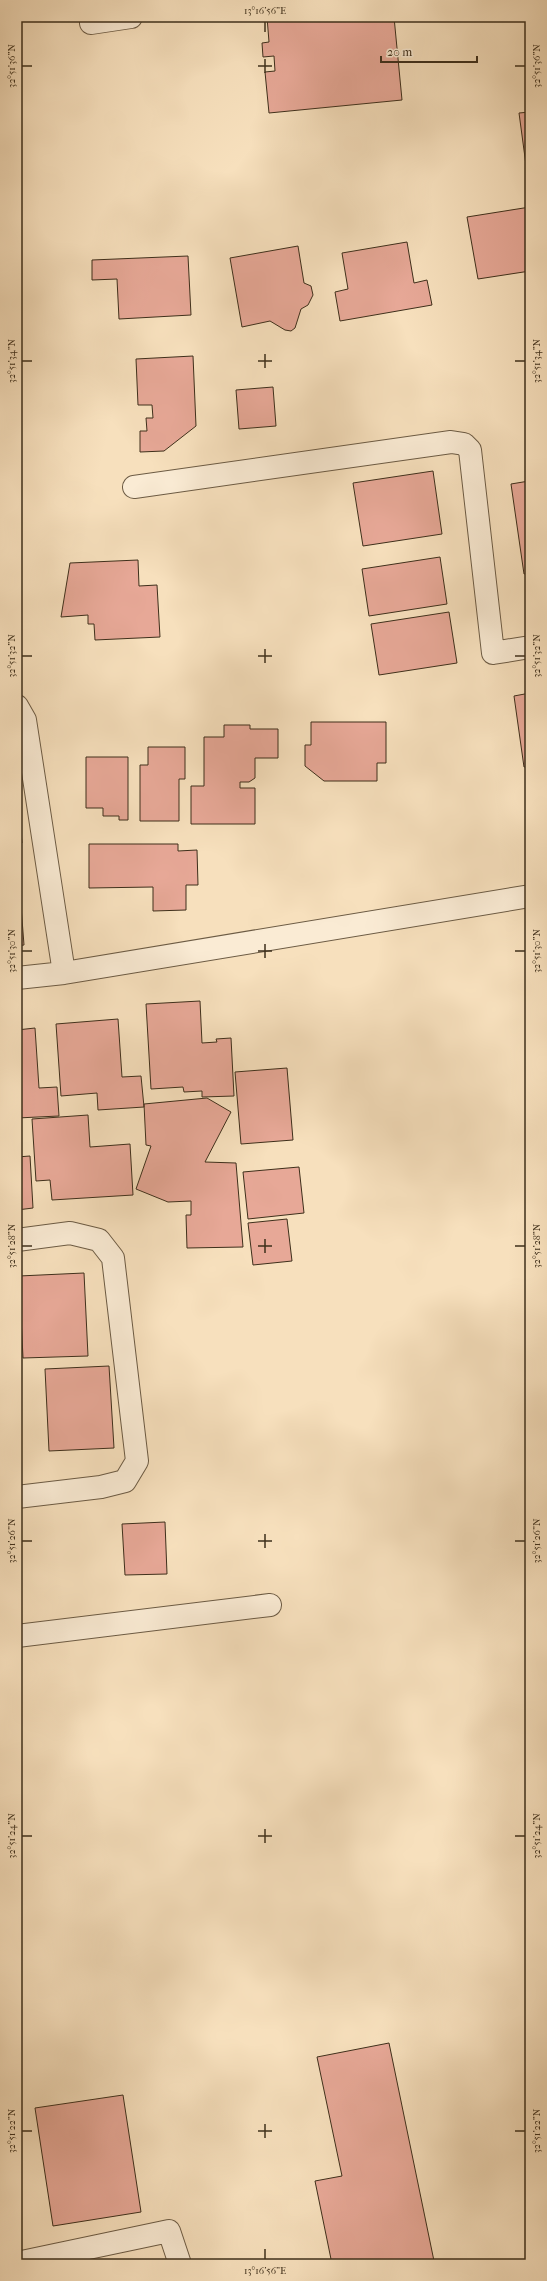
<svg xmlns="http://www.w3.org/2000/svg" width="547" height="2281" font-family="'IM FELL French Canon',serif">
<rect width="100%" height="100%" fill="#f7e0bd"/>
<filter id="stains"><feTurbulence type="fractalNoise" baseFrequency=".005" numOctaves="4"/><feColorMatrix values="0 0 0 0 .2 0 0 0 0 .09 0 0 0 0 .02 0 0 0 .5 -.17"/></filter>
<radialGradient id="worn" r=".72"><stop offset=".6" stop-color="#630" stop-opacity="0"/><stop offset="1" stop-color="#630" stop-opacity=".3"/></radialGradient>
<path fill="#e7a897" stroke="#3e2f1b" d="M267 17H394L402 100 269 113 265 72 275 71 274 56 263 57 262 43 269 42Z
M530 112V179L528 180 519 113Z
M530 207V271L478 279 467 217Z
M407 242 414 283 427 280 432 305 340 321 335 292 348 289 342 253Z
M298 246 304 283 311 286 313 295 308 305 301 309 295 328 291 331 285 330 270 321 242 327 230 258Z
M188 256 191 315 119 319 117 279 92 280V260Z
M193 356 196 426 164 451 140 452V431H147L146 418H153L152 405H138L136 359Z
M273 387 276 426 239 429 236 390Z
M433 471 442 534 363 546 353 483Z
M530 474V573L524 574 511 484 529 481 528 475Z
M440 557 447 604 369 616 362 569Z
M138 560 139 586 157 585 160 637 95 640 94 624H88V615L61 617 70 563Z
M449 612 457 663 379 675 371 624Z
M530 693V766L524 767 514 696Z
M311 722H386V763H377V781H324L305 766V745H311Z
M224 725H250V729H278V758H255V778L249 782H240V788H255V824H191V786H204V737H224Z
M148 747H185V779H179V821H140V765H148Z
M86 757H128V820H119V816H103V808H86Z
M17 785 22 843 17 844Z
M89 844H178V851L197 850 198 885H186V910L153 911V887L89 888Z
M17 855 24 945 17 946Z
M200 1001 202 1043 217 1042 216 1039 231 1038 234 1096 202 1097V1091L184 1092 183 1087 151 1089 146 1004Z
M118 1019 122 1077 141 1076 144 1107 98 1110 97 1093 61 1096 56 1024Z
M35 1028 39 1088 57 1087 59 1116 17 1118V1030Z
M287 1068 293 1140 241 1144 235 1072Z
M207 1098 231 1112 205 1162 236 1163 243 1247 187 1248 186 1215H191V1201L168 1202 136 1189 151 1146 146 1145 144 1104Z
M88 1115 90 1147 130 1144 133 1195 52 1200 50 1180 36 1181 32 1119Z
M30 1156 33 1208 17 1210V1157Z
M299 1167 304 1213 248 1219 243 1172Z
M287 1219 292 1261 253 1265 248 1223Z
M84 1273 88 1356 23 1358 19 1276Z
M109 1366 114 1448 49 1451 45 1369Z
M165 1522 167 1574 125 1575 122 1524Z
M389 2043 434 2261 418 2264H332L315 2181 342 2176 317 2057Z
M123 2095 141 2212 53 2226 35 2108Z"/>
<g fill="none" stroke-linecap="round" stroke-linejoin="round">
<defs>
<path id="minor" d="M91 23 131 17
M134 487 451 442 464 444 470 450 493 653 530 647
M17 706 25 720 64 973
M17 978 64 973 530 896
M17 1240 70 1233 99 1240 113 1258 137 1461 125 1481 101 1487 17 1497
M17 1636 270 1605
M17 2263 169 2231 180 2264"/>
</defs>
<use href="#minor" stroke="#6c5b44" stroke-width="24"/>
<use href="#minor" stroke="#faebd4" stroke-width="22"/>
</g>
<path fill="none" stroke="#3e2f1b" stroke-width="1.5" d="M265 22V32M265 59V73M22 66H32M258 66H272M515 66H525M265 354V368M22 361H32M258 361H272M515 361H525M265 649V663M22 656H32M258 656H272M515 656H525M265 944V958M22 951H32M258 951H272M515 951H525M265 1239V1253M22 1246H32M258 1246H272M515 1246H525M265 1534V1548M22 1541H32M258 1541H272M515 1541H525M265 1829V1843M22 1836H32M258 1836H272M515 1836H525M265 2124V2138M22 2131H32M258 2131H272M515 2131H525M265 2249V2259"/>
<rect width="547" height="2281" fill="none" stroke="#f7e0bd" stroke-width="44"/>
<path d="M381 56v6h96v-6" fill="none" stroke="#3e2f1b" stroke-width="2"/>
<text x="387" y="56" font-size="12" fill="#3e2f1b" stroke="#faebd4" stroke-width="3" paint-order="stroke">20 m</text>
<rect x="22" y="22" width="503" height="2237" fill="none" stroke="#3e2f1b" stroke-width="1.5"/>
<g font-size="10" text-anchor="middle" fill="#3e2f1b">
<text x="265" y="14">13°16'56"E</text>
<text transform="translate(11 66) rotate(-90)" y="4">32°51'36"N</text>
<text transform="translate(536 66) rotate(-90)" y="4">32°51'36"N</text>
<text transform="translate(11 361) rotate(-90)" y="4">32°51'34"N</text>
<text transform="translate(536 361) rotate(-90)" y="4">32°51'34"N</text>
<text transform="translate(11 656) rotate(-90)" y="4">32°51'32"N</text>
<text transform="translate(536 656) rotate(-90)" y="4">32°51'32"N</text>
<text transform="translate(11 951) rotate(-90)" y="4">32°51'30"N</text>
<text transform="translate(536 951) rotate(-90)" y="4">32°51'30"N</text>
<text transform="translate(11 1246) rotate(-90)" y="4">32°51'28"N</text>
<text transform="translate(536 1246) rotate(-90)" y="4">32°51'28"N</text>
<text transform="translate(11 1541) rotate(-90)" y="4">32°51'26"N</text>
<text transform="translate(536 1541) rotate(-90)" y="4">32°51'26"N</text>
<text transform="translate(11 1836) rotate(-90)" y="4">32°51'24"N</text>
<text transform="translate(536 1836) rotate(-90)" y="4">32°51'24"N</text>
<text transform="translate(11 2131) rotate(-90)" y="4">32°51'22"N</text>
<text transform="translate(536 2131) rotate(-90)" y="4">32°51'22"N</text>
<text x="265" y="2274">13°16'56"E</text>
</g>
<rect width="100%" height="100%" filter="url(#stains)"/>
<rect width="100%" height="100%" fill="url(#worn)"/>
</svg>
